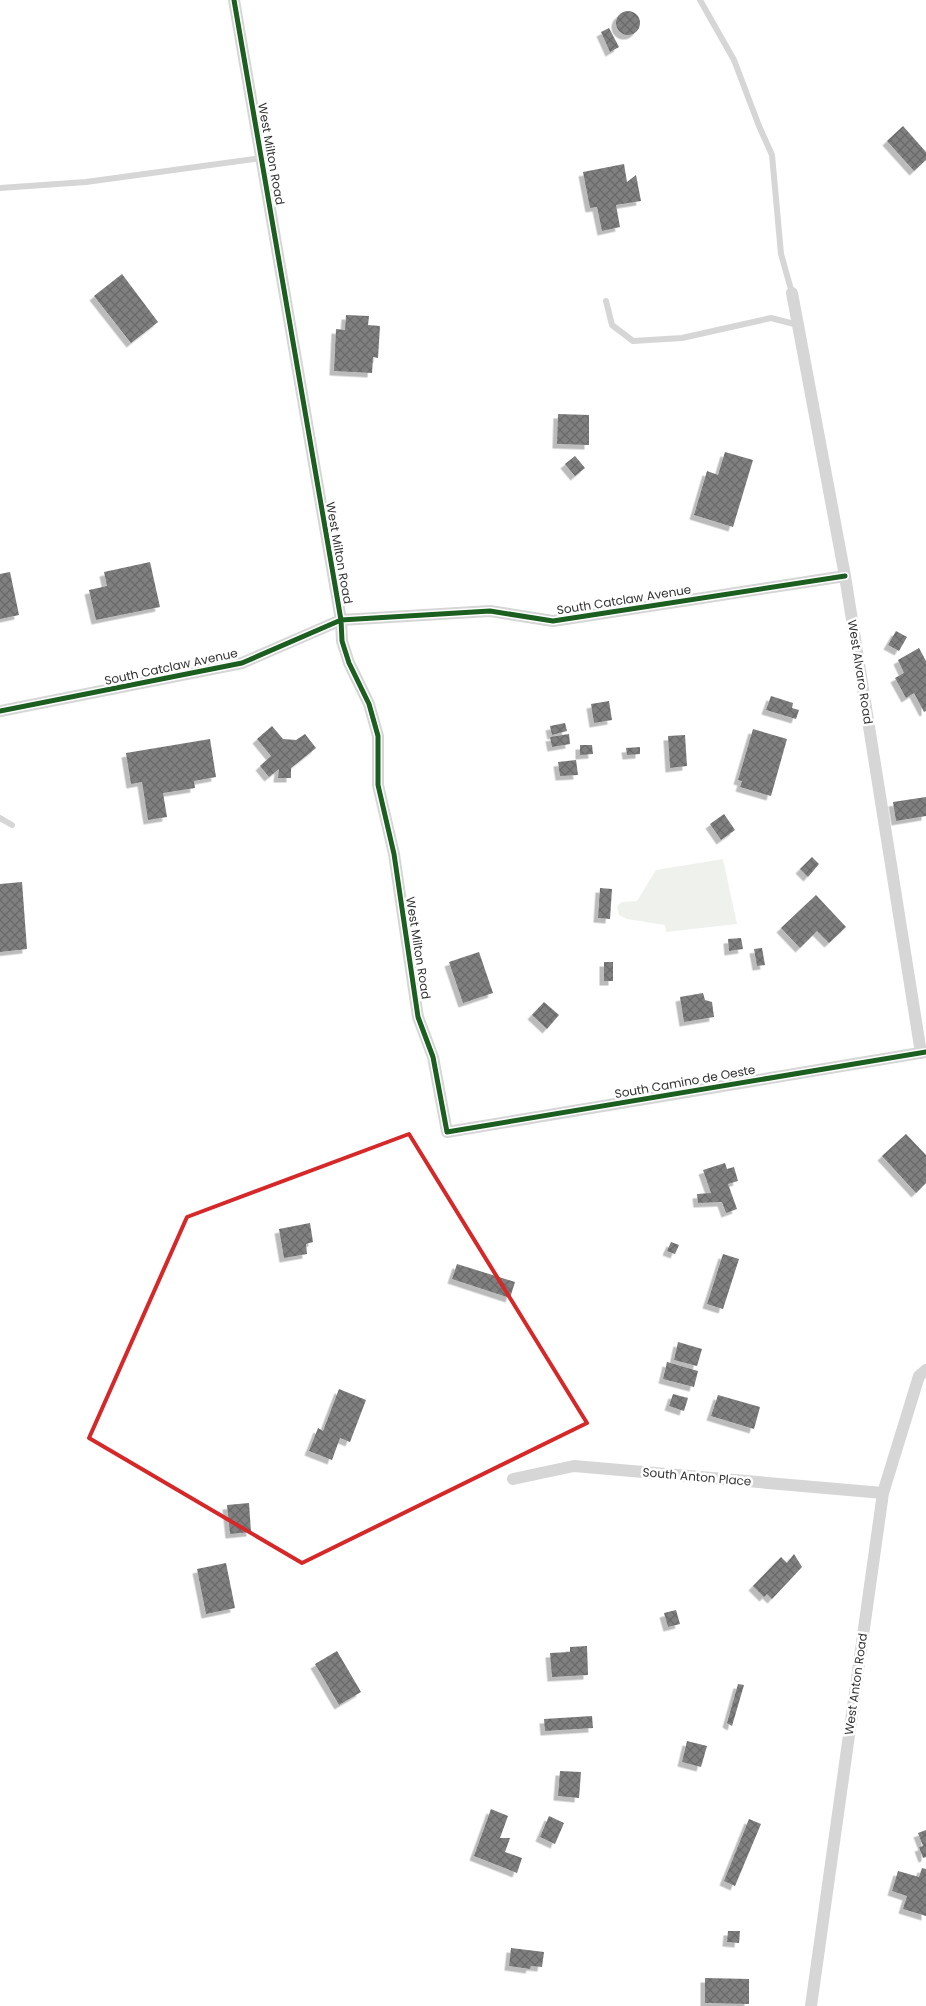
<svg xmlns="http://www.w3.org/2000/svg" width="926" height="2006" font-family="Poppins,sans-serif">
<defs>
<pattern id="building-cross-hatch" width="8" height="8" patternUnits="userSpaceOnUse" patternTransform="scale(1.25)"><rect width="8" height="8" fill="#808080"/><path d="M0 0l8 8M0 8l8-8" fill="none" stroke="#696969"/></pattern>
<filter id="shadow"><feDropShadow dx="-4.5" dy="4.5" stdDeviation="0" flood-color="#0004"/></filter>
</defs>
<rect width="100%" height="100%" fill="#fff"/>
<path fill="#eff2ec" d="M723 859 737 924 666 932 665 925 627 919 619 915 617 906 622 902 637 901 656 870Z"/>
<path fill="url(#building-cross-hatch)" filter="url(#shadow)" d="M616 23a12 12 0 1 1 24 0a12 12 0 1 1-24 0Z
M609 28 619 47 610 52 601 32Z
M903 126 926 152V160L914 171 887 141Z
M624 164 627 182 636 175 641 201 616 205 620 227 602 231 597 207 590 208 583 172Z
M122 274 158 322 131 343 94 296Z
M346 315 369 316 368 325 380 326 378 358 373 357 372 373 334 371 336 329 345 330Z
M558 414 589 415V445L557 444Z
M725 452 753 460 733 527 694 515 707 471 718 475Z
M575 456 585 468 575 476 565 464Z
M150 562 160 607 96 620 89 590 107 586 104 572Z
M10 572 19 615 0 619V574Z
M896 631 907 637 899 651 888 645Z
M919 648 926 661V711L924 712 914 693 906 698 895 678 904 673 898 660Z
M771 696 793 703 792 708 799 710 796 719 766 710Z
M609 701 612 720 594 723 591 704Z
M565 723 567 731 552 735 550 726Z
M272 726 283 739 296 740 305 734 316 748 291 768V778H278L279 769 269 777 260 766 271 756 257 739Z
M753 729 787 739 771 796 740 787 742 781 738 780Z
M569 734 570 744 552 747 550 737Z
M685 735 687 766 670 768 668 736Z
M210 739 216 777 194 781 195 788 163 793 167 817 148 820 142 782 131 784 126 753Z
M580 745H592L593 754 580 755Z
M640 747V754L627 755 626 748Z
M576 760 578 775 560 776 558 762Z
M926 797V816L896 821 893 802Z
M724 814 735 830 721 840 710 824Z
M812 857 819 864 808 877 800 869Z
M22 882 27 949 0 952V884Z
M600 888 612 889 610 919 598 918Z
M816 895 846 927 829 943 817 931 800 948 781 928Z
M741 938 743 949 729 951 728 939Z
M762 948 765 965 757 966 754 949Z
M479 952 493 993 463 1003 449 962Z
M604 962H613V981H604Z
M703 993 705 1000 712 1002 714 1017 684 1022 680 997Z
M544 1002 559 1015 547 1029 532 1015Z
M906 1134 926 1155V1183L916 1193 882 1156Z
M725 1163 727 1169 734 1167 738 1181 728 1184 737 1209 726 1213 722 1202 698 1203 697 1194 711 1193 703 1170Z
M310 1223 313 1242 306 1244 307 1254 284 1258 279 1229Z
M671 1242 679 1245 675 1254 667 1251Z
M723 1254 739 1259 723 1309 707 1304Z
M457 1264 515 1282 510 1298 452 1279Z
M678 1342 702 1349 697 1366 674 1360Z
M667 1362 698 1371 694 1387 663 1379Z
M339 1389 366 1400 350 1442 340 1438 332 1460 309 1451 318 1428 323 1431Z
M673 1394 688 1398 684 1411 669 1406Z
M718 1395 760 1407 754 1429 711 1416Z
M249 1503 251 1532 230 1534 227 1505Z
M794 1554 802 1567 772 1599 767 1594 764 1597 753 1586 781 1557 787 1563Z
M226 1563 235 1608 206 1614 197 1569Z
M676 1610 680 1624 668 1627 664 1613Z
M587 1646 588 1675 552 1677 550 1653 570 1652V1647Z
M337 1651 361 1692 339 1705 315 1664Z
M738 1684 744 1685 732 1726 727 1723Z
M592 1716 593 1728 545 1731 544 1719Z
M687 1741 707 1746 701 1767 682 1762Z
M560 1771 581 1772 579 1798 558 1796Z
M491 1809 508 1816 500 1838H510L505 1852 522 1858 517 1873 474 1856Z
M549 1816 564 1823 555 1844 540 1837Z
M749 1819 761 1824 735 1886 724 1881Z
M926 1830V1857L923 1858 919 1847 923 1846 918 1833Z
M922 1868 926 1869V1916L903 1909 907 1896 892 1891 898 1871 919 1877Z
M728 1931H740L739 1943 727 1942Z
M511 1948 544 1952 542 1967 531 1966 530 1969 509 1966Z
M705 1978 749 1979V2004L705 2003Z"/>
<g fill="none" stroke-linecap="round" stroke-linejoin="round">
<path stroke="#d6d6d6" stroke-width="6" d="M700 0 734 60 759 126 772 155 781 254 792 293
M0 188 86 182 261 158
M606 301 612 325 633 341 682 338 771 318 798 325
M0 818 12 825"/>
<path stroke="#d6d6d6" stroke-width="12" d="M234 0 341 620 342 641 349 663 369 704 378 736V785L394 854 418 1017 433 1057 447 1132 926 1052
M792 293 845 576 921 1053
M0 711 242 663 341 620 490 611 553 621 845 576
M513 1479 574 1466 883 1493
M811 2006 883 1493 919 1376 926 1370"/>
<defs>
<path id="cycleway" d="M234 0 341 620 342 641 349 663 369 704 378 736V785L394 854 418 1017 433 1057 447 1132 926 1052
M0 711 242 663 341 620 490 611 553 621 845 576"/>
</defs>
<use href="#cycleway" stroke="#fff" stroke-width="8"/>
<use href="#cycleway" stroke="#1b5e20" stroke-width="5"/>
</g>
<path fill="none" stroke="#d62828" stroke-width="4" stroke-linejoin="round" d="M409 1134 587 1423 302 1563 89 1438 187 1217Z"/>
<g text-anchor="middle" stroke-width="5" stroke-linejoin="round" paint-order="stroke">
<g font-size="12" fill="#323232" stroke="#fff">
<text transform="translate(271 154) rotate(80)" y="4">West Milton Road</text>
<text transform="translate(339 553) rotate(80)" y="4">West Milton Road</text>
<text transform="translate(624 600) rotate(-9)" y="4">South Catclaw Avenue</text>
<text transform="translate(171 667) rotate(-12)" y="4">South Catclaw Avenue</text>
<text transform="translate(860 672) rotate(81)" y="4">West Alvaro Road</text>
<text transform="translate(418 948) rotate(81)" y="4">West Milton Road</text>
<text transform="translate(685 1082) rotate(-10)" y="4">South Camino de Oeste</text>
<text transform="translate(697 1477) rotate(5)" y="4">South Anton Place</text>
<text transform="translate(856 1684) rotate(-82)" y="4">West Anton Road</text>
</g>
</g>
</svg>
